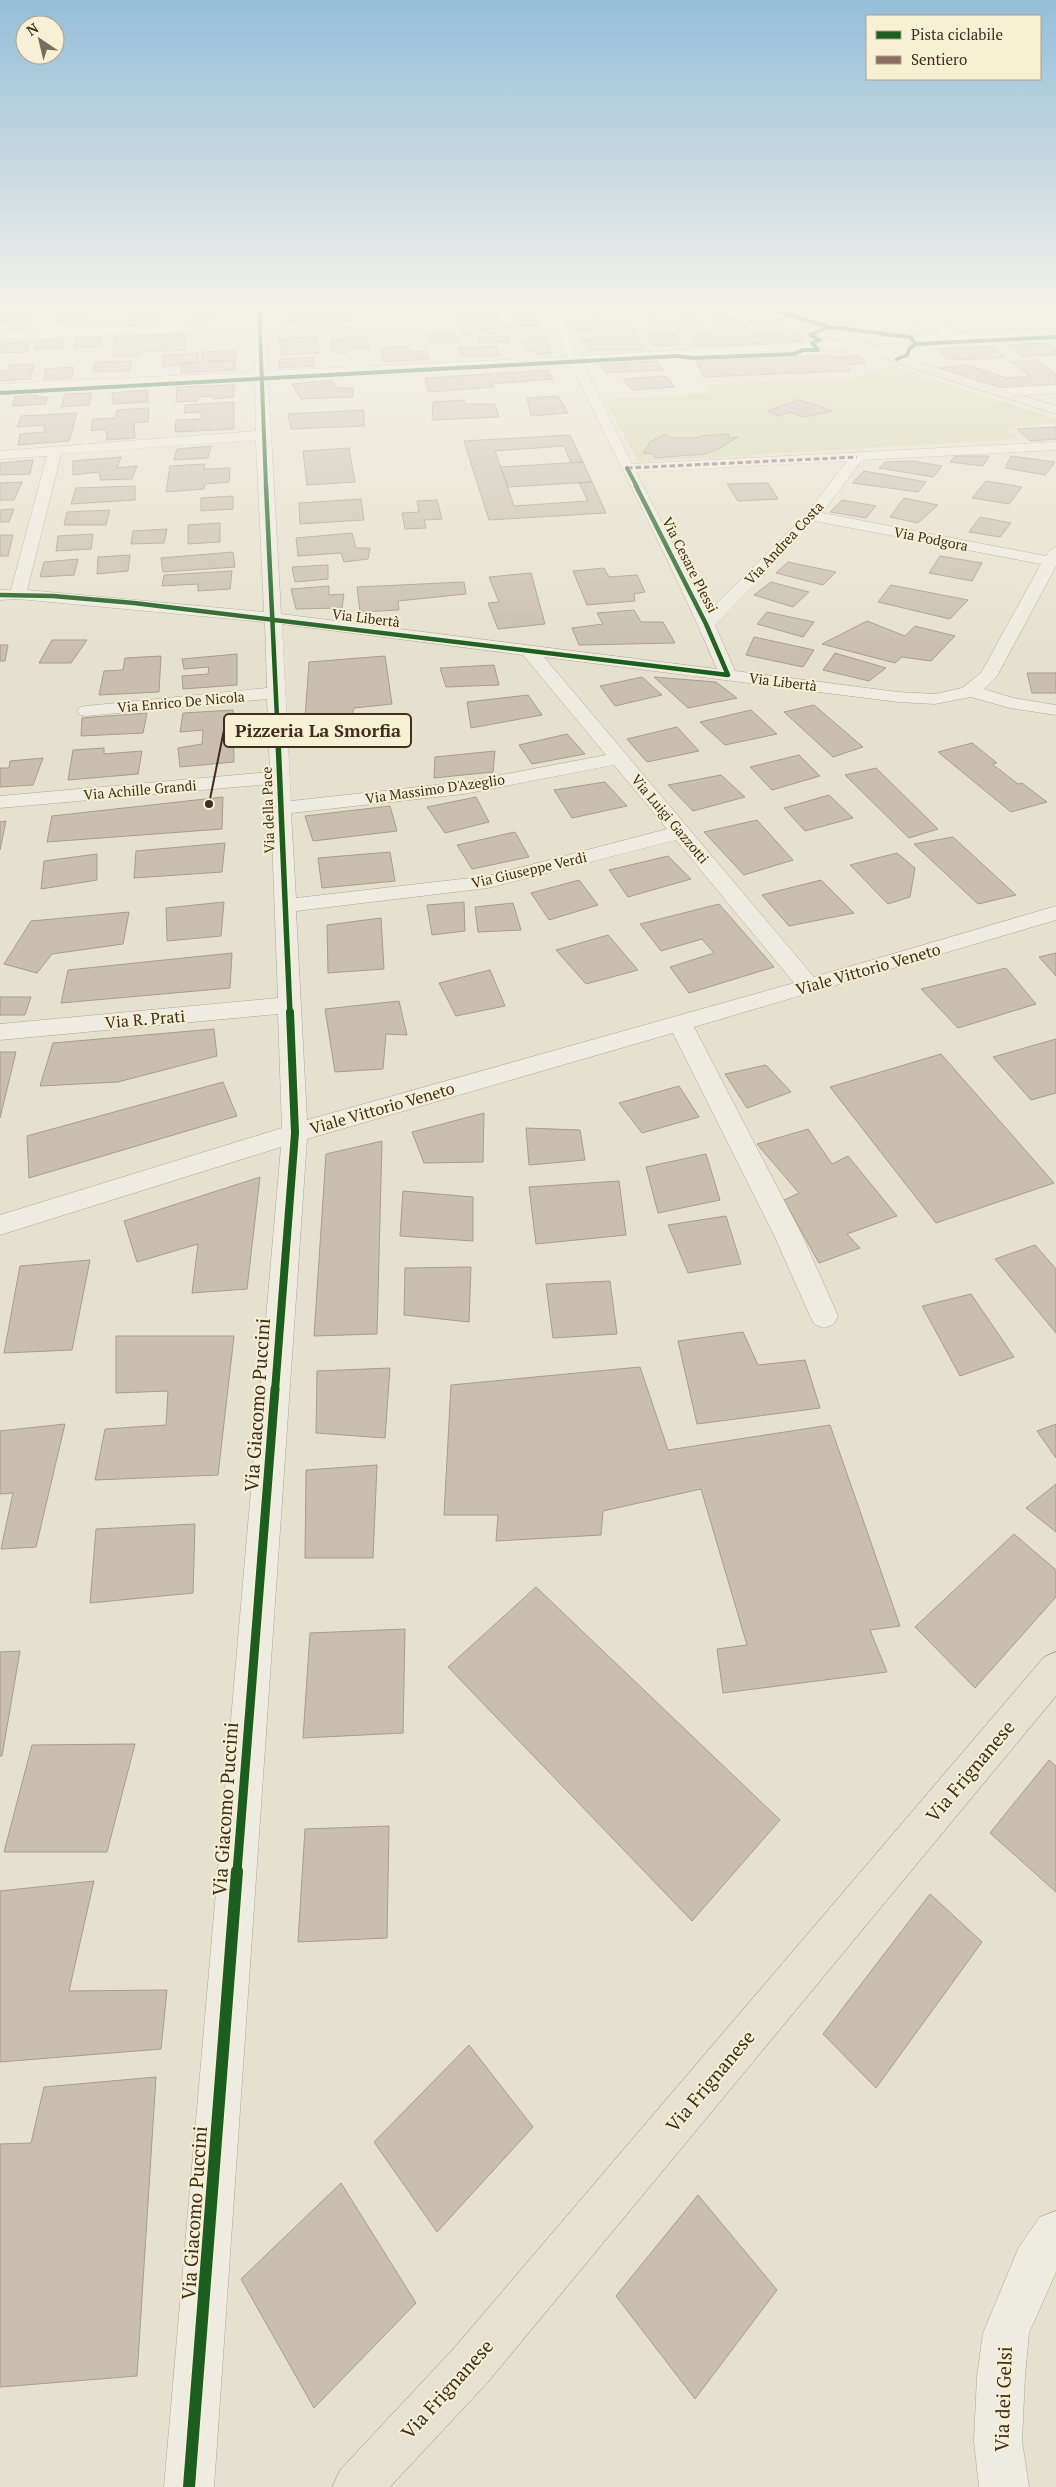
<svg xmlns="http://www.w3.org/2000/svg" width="1056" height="2487" font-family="'PT Serif',serif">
<rect width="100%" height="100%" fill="#e6e1ce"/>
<path fill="#d5d8af" d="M274 306H358L359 311 273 315Z
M891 366 1056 419V423L1007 428 1020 439 638 462 606 400 711 393 706 385 855 377Z"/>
<path fill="#cabfaf" stroke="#a79c8d" d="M63 306H89L85 323 57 324Z
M220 306 217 320 189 321 192 307Z
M418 306H536L537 308 420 313Z
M569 306H596L600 315 573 316Z
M616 306H644L664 308 655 315 612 309Z
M1002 306 1011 312 956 316 941 307Z
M37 308 36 314 2 315 5 310Z
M158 309V317H153V325H128L129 316H136V310Z
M485 310 487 316H498L500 320H490L493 327H463L457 311Z
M321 313 351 314 352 320 307 325 308 323 284 324V317L314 314 313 318H321Z
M536 315 538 325 516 326 513 317Z
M28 316 27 323 0 324V317Z
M697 316 704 321 685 322 691 327 655 326 649 319Z
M724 317 742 320 752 333 785 331 800 336 803 341 730 345 717 329 712 318Z
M599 319H625L644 350H588L581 340 598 339 594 331 577 332 571 322Z
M517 327 519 332 463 335 462 330Z
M717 329 730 345 695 346 688 331Z
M454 333 459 342 432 343 428 335Z
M675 333 682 345 654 346 646 334Z
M186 334 184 350 139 352 138 356 112 357 115 337Z
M316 336 319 353 281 355 279 339Z
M508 336 509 342 480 343 478 338Z
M367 337 369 348 347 349V353H333L331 340Z
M546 337 551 353 536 354V351H528L523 341H531L529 338Z
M101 338 100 346 74 348 76 339Z
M63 340 62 348 35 349V341Z
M28 342 27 352 0 353 1 344Z
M1046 343 1056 350V355L1023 356 1006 345Z
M407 346 409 352 426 351 430 359 383 362 381 348Z
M496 346 500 356H462L458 348Z
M994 346 1004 358 948 360 937 349Z
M236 350V360L202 361V352Z
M198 353V362L163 367 164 355Z
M830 355 832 357 859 356 866 363 847 365 851 371 703 377 696 360Z
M313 357 315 366 279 368V359Z
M1037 360 1056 374V385L999 388 940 368 966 365 1006 378 1030 376 1012 362Z
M132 361 129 371 93 372 95 362Z
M234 361 236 370 180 373 182 363Z
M657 361 663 370 606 373 599 364Z
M34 364 30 379 0 381V371H8L9 365Z
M74 367 72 378 44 380 45 369Z
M548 370 553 379 492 384 494 387 428 392 425 378Z
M666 376 675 387 632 390 623 379Z
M332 380 337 388H353V397L301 399 292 384Z
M234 385V397L213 399 214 396 198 397V401L176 402 177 387Z
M147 390 148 402 113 404 112 393Z
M92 393 89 405 61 407 65 394Z
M38 395 36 397H48L45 404 12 406 15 396Z
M558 396 568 413 531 416 527 398Z
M464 400 465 404H495L499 417 432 420 433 402Z
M798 400 816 405 832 411 804 417 790 412 778 416 767 411Z
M234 402V429L175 432 176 420 200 419 202 412 184 413 185 405Z
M149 408 148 422 134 423 135 438 107 440 106 429 91 431 93 419 115 418 117 410Z
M364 410V426L291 429 288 414Z
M77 413 69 441 18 445 20 434 45 432 44 425 17 427 21 416Z
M1056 427V439L1030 441 1017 429Z
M665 434 670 438H696L700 436 729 434 728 438 738 437 716 450 704 454 655 458 653 454 643 453 650 442Z
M570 435 583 462 571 463 564 446 495 451 514 506 588 501 579 483 592 482 606 513 489 520 464 441Z
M211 446 208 458 174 460 177 449Z
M349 448 355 482 307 485 303 451Z
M955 456H989L983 466 950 462Z
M1011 456 1055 462 1045 475 1005 468Z
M121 457 117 468 137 466 132 479 101 480 99 472 73 475V461Z
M33 460 30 474 0 475V463Z
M912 461 942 466 933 477 879 468 885 462Z
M583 462 592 482 508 487 501 467Z
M205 464 204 469 230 468 229 482 205 484 204 489 166 492 170 466Z
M864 471 926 482 918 492 852 483Z
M986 481 1022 487 1009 504 972 498Z
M22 482 14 500H0V483Z
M768 483 778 499 738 501 727 484Z
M135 486V500L71 504 76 488Z
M233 496V509L201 511V498Z
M904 498 938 505 918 523 890 517Z
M361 499 364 520 300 524 299 503Z
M437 500 442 519 424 520 426 528 405 529 402 513 419 512 417 501Z
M842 500 876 506 866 518 830 512Z
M14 509 9 522H0V510Z
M110 510 106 525H64L67 512Z
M980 517 1011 523 1000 537 969 532Z
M220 523V542L188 544V525Z
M167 529 164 543 131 544 133 531Z
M352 533 356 548H370L368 559 344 562 341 553 298 556 296 538Z
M93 534 91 549 56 551 58 536Z
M0 535H13L8 556H0Z
M233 552 235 567 163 572 161 558Z
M130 555 128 571 97 574 98 557Z
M940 556 982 563 972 581 929 573Z
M78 559 74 575 40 577 44 562Z
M788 562 836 572 823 585 776 573Z
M328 565V579L295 582 292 567Z
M604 568 609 577 637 575 645 592 634 594 635 601 587 605 573 571Z
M232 571 230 589 198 591V584L162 586 164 575Z
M531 573 545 624 498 629 488 603 499 602 489 577Z
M464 582 466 594 398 601 399 610 360 612 357 587Z
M771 582 809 592 793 607 754 595Z
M891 585 968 600 950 619 878 602Z
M329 586V595L344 594 342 608 296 609 291 589Z
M634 610 641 622H663L675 643 579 645 572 628 603 624 597 613Z
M767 612 814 622 803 637 757 624Z
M867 621 905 636 915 626 955 636 931 661 902 657 895 663 822 644Z
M754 637 814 650 803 667 746 655Z
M52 640H87L71 663H39Z
M0 645H8L5 661H0Z
M835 653 886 668 869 681 823 670Z
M237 654V685L183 689 182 676 208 674 209 667 184 669 182 659Z
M161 656 159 692 99 695 104 671 123 670 125 658Z
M385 656 392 704 354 708 349 728 304 733 309 662Z
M494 665 499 685 446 687 440 668Z
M1027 673H1056V693H1032Z
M642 677 662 695 615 706 600 686Z
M654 677 716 682 737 698 688 708Z
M528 695 542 715 471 728 467 702Z
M814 705 863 747 833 757 784 712Z
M233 710 234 762 180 767 178 748 202 744 203 730 180 732 183 713Z
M751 710 777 734 725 745 700 722Z
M147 713 143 733 81 736 82 718Z
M677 727 699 751 647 762 627 739Z
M567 734 585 754 532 764 519 745Z
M972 743 997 763 992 764 1018 784 1022 783 1047 802 1011 812 938 752Z
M104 748V754L142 751 138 774 68 780 73 750Z
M495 751 493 772 434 778 435 757Z
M799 755 820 776 772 790 750 767Z
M43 758 33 785 0 787V768H9L10 761Z
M876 768 938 829 909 838 845 775Z
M721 775 745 797 693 811 668 785Z
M605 782 627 806 572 818 554 790Z
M829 795 853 818 805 831 784 808Z
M223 797 222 829 47 842 52 816Z
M476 797 489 822 445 833 427 807Z
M390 806 397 831 313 841 305 816Z
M757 820 793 860 744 875 704 832Z
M6 821 0 850V822Z
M515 832 529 857 472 869 457 845Z
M953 837 1016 895 978 904 914 844Z
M225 843 222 872 134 878 136 851Z
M390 852 395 881 322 888 318 858Z
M897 853 915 868 910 897 888 904 850 865Z
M97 854V880L41 889 44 861Z
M668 856 691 879 628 897 609 870Z
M579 880 598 905 549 920 531 893Z
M821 880 854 913 789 926 762 895Z
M224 902 221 936 167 941 166 908Z
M464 902 465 931 432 935 427 905Z
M513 903 521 930 478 932 475 907Z
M719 904 774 967 689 993 670 967 714 953 702 939 661 951 640 924Z
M129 912 123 944 52 954 37 973 4 964 31 921Z
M381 918 384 969 328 973 327 925Z
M608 935 638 970 586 984 556 950Z
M232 953 230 988 61 1003 68 970Z
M1056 953V976L1039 957Z
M1006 968 1036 1004 958 1028 921 989Z
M490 970 505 1006 456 1016 439 983Z
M0 997H31L25 1015H0Z
M399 1001 407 1035 386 1034 383 1069 335 1072 325 1009Z
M214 1029 217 1056 118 1082 40 1086 53 1043Z
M1056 1039V1093L1031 1100 993 1057Z
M0 1052H16L0 1118Z
M941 1054 1054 1183 936 1223 830 1087Z
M766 1065 791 1092 747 1108 725 1074Z
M223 1082 237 1116 29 1178 27 1136Z
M679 1086 699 1117 642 1133 619 1103Z
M484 1113 483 1162 424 1163 412 1132Z
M526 1128 580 1130 585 1160 529 1165Z
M808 1129 832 1164 848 1156 897 1216 847 1234 860 1248 819 1263 784 1200 799 1193 757 1144Z
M382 1141 377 1334 314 1336 326 1154Z
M706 1154 720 1200 658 1213 646 1167Z
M260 1177 247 1289 192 1293 198 1244 137 1262 124 1221Z
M619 1181 626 1235 536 1244 529 1187Z
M403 1191 473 1197V1241L400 1236Z
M726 1216 741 1264 688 1273 668 1225Z
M1035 1245 1056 1269V1333L995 1259Z
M90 1260 72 1350 4 1353 20 1266Z
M471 1267 469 1322 404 1315 405 1268Z
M610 1281 617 1334 553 1338 546 1284Z
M971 1294 1014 1357 960 1376 922 1306Z
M743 1332 758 1365 805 1360 820 1408 697 1424 678 1341Z
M116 1336H234L218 1475 95 1480 105 1429 166 1425 168 1391 116 1393Z
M640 1367 668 1450 830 1425 900 1626 870 1630 887 1672 723 1693 717 1649 747 1645 701 1489 603 1511 601 1535 496 1541 498 1515H444L451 1385Z
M390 1368 385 1438 316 1433 317 1371Z
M65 1424 36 1547 1 1549 13 1493 0 1494V1431Z
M1056 1424V1458L1037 1431Z
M377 1465 373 1558H305L306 1470Z
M1056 1484V1532L1026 1508Z
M195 1524 193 1593 90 1603 96 1529Z
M1014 1534 1056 1570V1597L975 1688 915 1627Z
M536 1587 780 1820 692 1921 448 1667Z
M405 1629 403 1733 303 1738 310 1633Z
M20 1651 2 1756H0V1652Z
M135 1744 107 1852H4L32 1745Z
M1049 1760 1056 1766V1892L990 1833Z
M389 1826 387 1938 298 1942 305 1829Z
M94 1881 69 1991 167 1990 161 2049 0 2062V1891Z
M930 1894 982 1942 876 2088 823 2034Z
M469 2045 533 2127 437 2232 374 2142Z
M156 2077 137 2376 0 2387V2144L31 2143 44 2087Z
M341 2183 416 2303 314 2408 241 2279Z
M698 2195 777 2290 695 2399 616 2296Z"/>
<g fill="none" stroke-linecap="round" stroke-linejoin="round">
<defs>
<path id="minor" d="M253 306H265L267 371 568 357 544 306H556L580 356 845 340 851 344 845 348 583 363 632 464 1056 442V450L862 460 822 513 1046 556 1051 549 1056 547V566L997 676 984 689 1013 698 1056 705V715L1010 708 971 697 935 704 898 702 544 657 814 977 1056 906V920L694 1027 802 1235 838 1316 834 1324 824 1328 814 1324 810 1316 774 1235 673 1033 307 1139 214 2487H164L281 1147 0 1235V1215L282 1128 278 1014 0 1040V1024L278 998 270 784 0 808V796L270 772 267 699 86 716 80 715 77 711 80 707 86 706 267 688 265 622 18 599 0 600V590H11L47 456 0 459V451L256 431 255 379 0 392V384L255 372 254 329 0 340V332L254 322ZM571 364C619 466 673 565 717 669L281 614 268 379ZM256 440 264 612 27 590 61 454ZM847 461 807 513 708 612 636 472ZM815 521 1041 564 981 673 962 688 935 694 898 692 735 671 715 625ZM282 624 523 655 606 755 464 782 291 801ZM614 765 667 829 488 876 296 898 291 813 464 794ZM676 840 794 983 307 1120 296 911 488 888Z
M885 306H900L957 334 1056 329V337L873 344 871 341 877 337 940 335Z
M1056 385V393L1000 396 994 392 1000 388Z
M1056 2211V2272L1029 2333 1025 2376 1022 2441 1029 2487H979L974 2441 977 2376 983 2333 1019 2247 1040 2217Z"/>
<path id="major" d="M682 306 728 309 844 332 850 336 844 340 688 309Z
M866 342 916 361 1056 406V414L908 367 862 349 860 346Z
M1056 1652V1696L488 2382 390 2487H332L340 2470 454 2348 1044 1657Z"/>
</defs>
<use href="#minor" stroke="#aca697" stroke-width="1"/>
<use href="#major" stroke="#918b7e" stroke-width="1"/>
<use href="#minor" fill="#eeebe0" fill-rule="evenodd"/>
<use href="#major" fill="#e6e1d1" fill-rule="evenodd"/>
<path stroke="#8d6e63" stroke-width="3" stroke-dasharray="5.5 3" stroke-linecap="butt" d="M627 468 857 457"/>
<defs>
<path id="cycleway-far5" d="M259 306 266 487
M760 306 829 327 910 337 916 344
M897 359 907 355 910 348 916 344 1056 337
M0 393 677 356 692 358 794 354 803 350H818L812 343 819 340 810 335 829 327
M627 468 637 487"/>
<path id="cycleway-far4" d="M266 486 277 718
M636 486 706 624 728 675
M0 595 53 596 134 603 728 675"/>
<path id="cycleway-far3" d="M277 717 290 1014"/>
<path id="cycleway-far2" d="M275 1391 295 1133 290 1012"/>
<path id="cycleway-far1" d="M237 1872 275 1389"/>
<path id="cycleway" d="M189 2487 237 1871"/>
</defs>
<use href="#cycleway-far5" stroke="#f8f0d4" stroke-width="5"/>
<use href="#cycleway-far4" stroke="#f8f0d4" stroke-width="6"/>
<use href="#cycleway-far3" stroke="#f8f0d4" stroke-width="8"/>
<use href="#cycleway-far2" stroke="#f8f0d4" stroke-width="11"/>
<use href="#cycleway-far1" stroke="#f8f0d4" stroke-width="12"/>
<use href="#cycleway" stroke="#f8f0d4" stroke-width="15"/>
<use href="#cycleway-far5" stroke="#1b5e20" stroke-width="4"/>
<use href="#cycleway-far4" stroke="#1b5e20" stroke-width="4.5"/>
<use href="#cycleway-far3" stroke="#1b5e20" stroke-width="5.5"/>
<use href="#cycleway-far2" stroke="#1b5e20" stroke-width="8"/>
<use href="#cycleway-far1" stroke="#1b5e20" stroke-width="9"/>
<use href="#cycleway" stroke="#1b5e20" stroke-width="12"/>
</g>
<linearGradient id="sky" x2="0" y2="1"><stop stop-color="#95bed9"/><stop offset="0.47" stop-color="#f4f2e9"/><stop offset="1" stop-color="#f4f2e9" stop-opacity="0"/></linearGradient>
<rect width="1056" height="654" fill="url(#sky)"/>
<g text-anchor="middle" stroke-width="4" stroke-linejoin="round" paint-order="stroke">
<g font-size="14" fill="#3d2e1e" stroke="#f8f0d4">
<text transform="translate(931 539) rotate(11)" y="5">Via Podgora</text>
<text transform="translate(784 543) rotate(-47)" y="5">Via Andrea Costa</text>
<text transform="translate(690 565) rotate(63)" y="5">Via Cesare Plessi</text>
<text transform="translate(366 618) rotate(7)" y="5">Via Libertà</text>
<text transform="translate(783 682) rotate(7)" y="5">Via Libertà</text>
<text transform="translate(181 702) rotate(-5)" y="5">Via Enrico De Nicola</text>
<text transform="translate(435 789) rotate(-8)" y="5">Via Massimo D'Azeglio</text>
<text transform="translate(140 790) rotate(-5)" y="5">Via Achille Grandi</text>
<text transform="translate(268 810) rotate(-92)" y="5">Via della Pace</text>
<text transform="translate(670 819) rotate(50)" y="5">Via Luigi Gazzotti</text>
<text transform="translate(529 870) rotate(-13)" y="5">Via Giuseppe Verdi</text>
</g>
<g font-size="16" fill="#3d2e1e" stroke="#f8f0d4">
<text transform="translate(868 969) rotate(-16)" y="6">Viale Vittorio Veneto</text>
<text transform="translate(145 1019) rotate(-5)" y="6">Via R. Prati</text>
<text transform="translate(382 1108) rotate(-16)" y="6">Viale Vittorio Veneto</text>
</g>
<g font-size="19" fill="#3d2e1e" stroke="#f8f0d4">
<text transform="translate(257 1405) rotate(-86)" y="7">Via Giacomo Puccini</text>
<text transform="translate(970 1771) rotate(-50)" y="7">Via Frignanese</text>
<text transform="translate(225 1809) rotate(-86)" y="7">Via Giacomo Puccini</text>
<text transform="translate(710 2081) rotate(-50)" y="7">Via Frignanese</text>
<text transform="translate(194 2213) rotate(-86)" y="7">Via Giacomo Puccini</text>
<text transform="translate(447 2389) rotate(-48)" y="7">Via Frignanese</text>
<text transform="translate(1003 2399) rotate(-88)" y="7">Via dei Gelsi</text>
</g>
</g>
<path fill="none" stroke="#3d2e1e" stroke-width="2" d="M209 804L224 730"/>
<circle fill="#3d2e1e" stroke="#f8f0d4" stroke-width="2" cx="209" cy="804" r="5"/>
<rect fill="#f8f0d4" stroke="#3d2e1e" stroke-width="2" x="224" y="714" width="187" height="33" rx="5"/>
<g font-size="18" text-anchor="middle" font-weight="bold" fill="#3d2e1e">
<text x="318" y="737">Pizzeria La Smorfia</text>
</g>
<rect x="866" y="15" width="175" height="65" fill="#f8f0d4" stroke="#ada28b"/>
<rect x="876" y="31" width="25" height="8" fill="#1b5e20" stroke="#ada28b"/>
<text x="911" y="40" font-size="15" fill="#3d2e1e">Pista ciclabile</text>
<rect x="876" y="56" width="25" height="8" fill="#8d6e63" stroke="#ada28b"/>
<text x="911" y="65" font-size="15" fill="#3d2e1e">Sentiero</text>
<g transform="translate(40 40) rotate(325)"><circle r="24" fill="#f8f0d4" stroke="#ada28b"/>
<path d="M0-4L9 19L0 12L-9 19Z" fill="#786d5c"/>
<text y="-8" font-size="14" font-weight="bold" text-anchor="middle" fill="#3d2e1e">N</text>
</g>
</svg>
